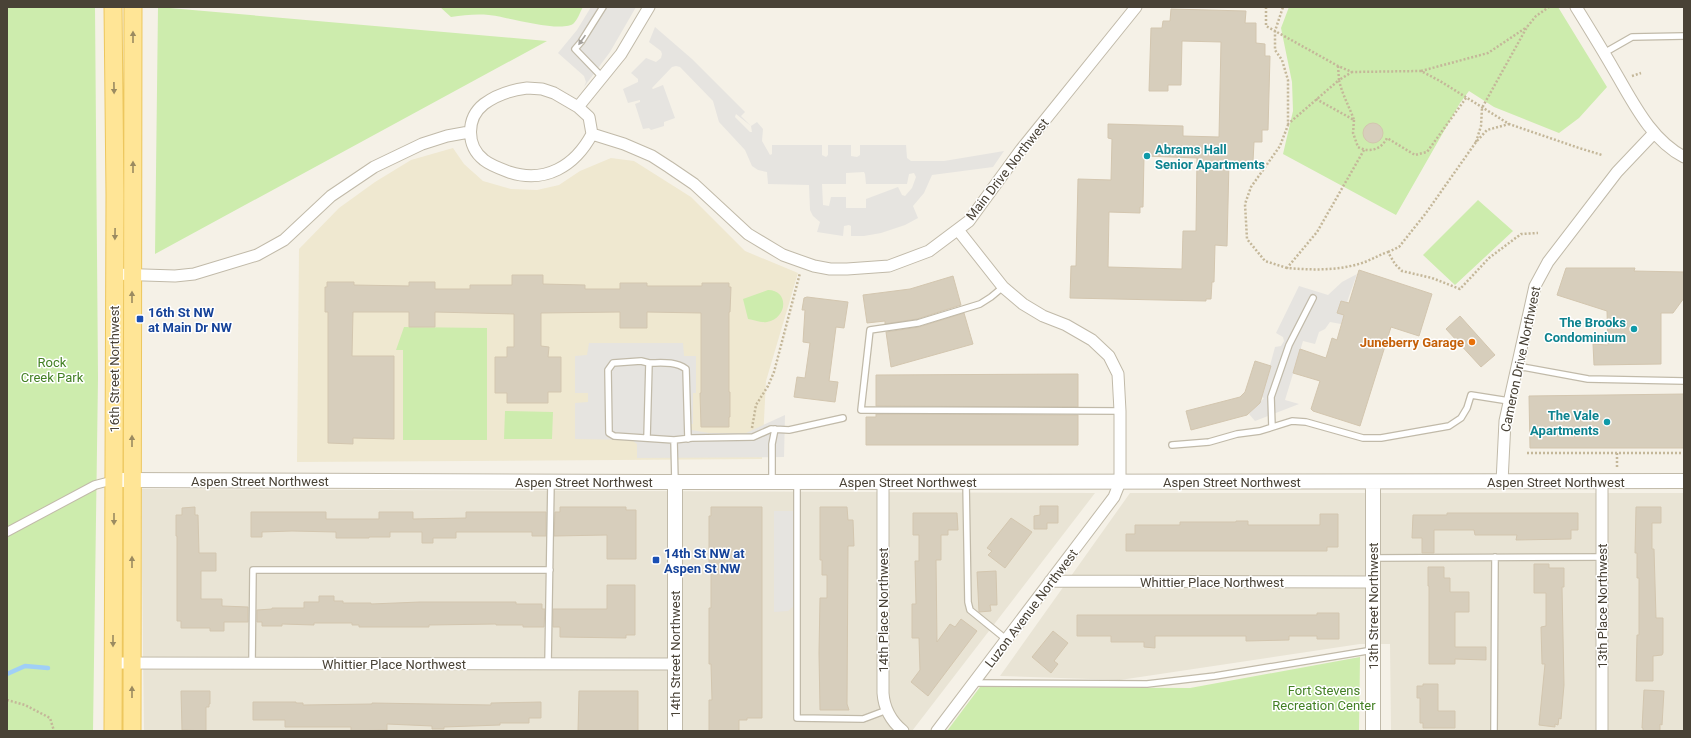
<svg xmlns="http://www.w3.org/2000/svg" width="1691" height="738" font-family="Roboto,sans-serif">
<rect width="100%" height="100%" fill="#f5f1e7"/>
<path fill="#e9e4d5" d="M141 489 1095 493 912 731H144Z
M1130 493H1684V731H1391L1390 644H1360L1120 680 1000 676Z"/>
<path fill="#efe8d0" d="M453 148 464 164 483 181 511 189 537 190 559 185 580 171 611 158 634 161 691 197 745 251 798 273 766 381 762 459 297 462 299 249 339 208 375 182 411 160Z"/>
<path fill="#cdecad" d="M7 7H95L98 378 93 731H7Z
M158 7 547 41 155 254Z
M440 7H583C580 12 578 19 574 23 563 34 504 16 489 15 476 14 464 15 451 17Z
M1289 7H1558L1607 87 1579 118 1559 133 1494 107 1469 91 1460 103 1396 215 1283 154 1293 111 1292 82 1281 28Z
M1478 200 1513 231 1455 285 1423 255Z
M768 290C789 290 788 318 767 322 761 323 754 320 748 319L743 299Z
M404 327 487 328V440H403V350H396Z
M505 411 553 412 552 439H504Z
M1360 657 1359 731H947L980 687 1190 688Z"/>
<path fill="#e6e4e0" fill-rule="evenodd" d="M591 7H636L610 52 584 87 586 82 584 76 558 53 577 30Z
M655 27 692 59 745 112 741 116 751 126 757 122 763 129 762 141 770 155 772 154V145H822V155L826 157 828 155V145H851V156L857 157 860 155V145H906L907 158 911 161H944L1004 151 993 167 932 175 924 193 913 206 918 218 905 225 881 233 864 236H851V226L849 225 844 226 843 236 817 232 820 222 813 216 810 210 809 185 768 184 767 172 758 170 752 166 745 150 719 122 713 101 680 67 676 66 672 67 652 88 653 89 663 85 675 118 664 122V126L651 130 649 128 643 129 635 104 640 102V100L628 103 623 89 638 82V79L631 73 646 58 656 62 661 58 662 54 661 51 649 42ZM736 114 751 126 752 132H750L735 117ZM864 172 865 174 866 184H907L909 174 914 173 916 177 912 188 905 196 902 195 898 187 866 199V208H846V197H831L829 206 823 205 822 184H846V173Z
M1357 274 1347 302 1341 301 1344 315 1341 324 1330 322 1325 329 1319 332 1315 344 1303 341 1285 400 1299 404 1255 421 1249 414 1264 398 1250 393 1262 395 1275 347 1281 346 1284 341 1283 337 1276 333 1299 286 1328 295 1342 282Z
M589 343H683L684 356H696V393H693V424H685L686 429 709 433H746L785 415 784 457 637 458V444L632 440 575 439V403L588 402V393H575V356L587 355Z
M774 511H793L794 606 788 611 774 612Z"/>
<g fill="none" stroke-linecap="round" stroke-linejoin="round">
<path stroke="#a0cff6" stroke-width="4.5" d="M7 674 25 666 48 668"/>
</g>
<path fill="#d7cebc" stroke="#d3c6af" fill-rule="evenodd" d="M1171 9 1246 11 1245 23H1256V43L1265 44V56H1270L1268 130H1262V142H1254L1253 162H1229L1227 246 1215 245 1214 282H1212L1211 299H1206V301L1070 298 1071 266H1076L1078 179 1111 180 1112 139 1108 138V124L1183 126V136L1219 137 1221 42 1182 41 1181 85H1168V91H1149L1151 28H1162L1163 21H1170ZM1144 156 1197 158 1196 231H1183L1182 269 1108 267 1109 212 1140 213V207H1143Z
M1363 133a10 10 0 1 1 20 0a10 10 0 1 1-20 0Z
M1566 268H1635L1634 271 1684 272V298L1673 313H1661V364L1594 365 1593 344 1608 345 1607 311 1557 295Z
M1359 270 1432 294 1419 336 1391 327 1360 426 1313 411 1311 409 1320 381 1293 373 1300 349 1326 358 1332 338 1337 340 1344 315 1337 313 1341 301 1349 303Z
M512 275H543V284L585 285V289H620V283H647V286H702V283H729V287H731L730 312H729V392H730V417H729V427H701L700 393H701V313L647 312V328H620V312L541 313V346L549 347 548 357H561V392H548V403H507V393H495V357H507V347H514V314L435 312V327H409V312H353L352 356H394V439L353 438V444L328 443V312H325V287H327V282H354V285L409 286V282H435V289H470V285H512Z
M953 276 961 305 917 319 885 324V321L867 323 863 295 910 289Z
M807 297 848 302 844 328 836 327 829 381 838 382 835 402 794 397 797 377 805 378 810 343 803 342 805 310H802L804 298Z
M964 313 973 344 891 367 886 332 919 327Z
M1460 316 1495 355 1481 367 1446 329Z
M1255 361 1271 366 1260 403 1247 415 1191 430 1186 411 1240 397 1245 392Z
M1078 374V407L876 406V375Z
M1684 394V448H1530L1529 396Z
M876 414 1078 415V445H866V417H876Z
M1040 506H1058V523H1047V529H1034V516L1040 515Z
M195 507V515H198L199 553H216V571H201V599H222V606L248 607V622H224V631H210V628H181V621H177V536H176V515H182V508Z
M560 507H626V510H636V559H607V535L554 536 555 512H560Z
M711 507H762V718H747V720H739V731H709V700H712L711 664H709V608H711V572H709V516H711Z
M820 507H847L848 520H853L854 546H848L847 704 849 710H820L819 653 820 598H827V575H822V560H820Z
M1636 507H1661V523H1652V549H1654L1656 618H1663V653L1662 655 1653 656V681H1636L1637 635H1639V578H1637V553H1635Z
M251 512H326V519H379V512H413V519L466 518V512H546V536H532V532H456V538H433V543H422V532H390V537H369V538H336V532L292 531 262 532V537H251Z
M913 513H957L958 530H948V535H941V560H936L937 642 950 624 955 627 961 619 977 631 928 696 911 682 920 670 919 638H912V604H916L915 561H919V535H913Z
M1447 513H1578V530H1571V539L1516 540 1517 535H1475L1474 530H1434V553H1422V538H1412L1413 515H1447Z
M1320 514H1338V547H1327V551H1126V534H1135V525H1180V522H1236V521H1248V525H1320Z
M1011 518 1032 532 1005 568 988 555 992 551 987 548Z
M1534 564H1549V568H1564V587H1562L1564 685 1561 719 1559 718 1558 725 1555 724V727L1539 725 1545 664H1542L1541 627 1546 626V593H1534Z
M1428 567H1444V578H1450V592H1469V612H1455V647H1486V660L1455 659V664H1429V586H1428Z
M996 571 997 605H990L991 611 979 612 977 572Z
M607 585H635V635H626V638L560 637V627H553V609H607Z
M319 596H334V601H343V603H371V604L420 602H516V604H542V609H545L544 627H523V625H496V624L429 625V627H359V625H352V623H314V625L282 624V626H262V622H257V610L272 609V608H304V602H319Z
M1317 613H1339V639H1317V636H1289V640L1246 641V636H1155V648L1144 647V642H1111V636H1077V615H1317Z
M1053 631 1068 643 1054 661 1058 664 1051 673 1032 657Z
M1423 684H1438V711H1455V728H1423V723H1420V698H1417V686H1423Z
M1644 690 1664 691 1662 725 1660 724V731H1643V728H1642Z
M181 691H210V704H209V707H206V731L182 730Z
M579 691H638V731H578Z
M253 702H296V703H303V705L372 704V703L491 705V703L541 702V718H529V723H500V725L444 727V729H432V726L387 724V730L351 731V727H285V720H253Z"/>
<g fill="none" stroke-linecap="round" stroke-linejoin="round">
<defs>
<path id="service" d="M603 7 581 42 575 49 603 78
M1604 53 1632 37 1684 36
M1003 287 991 297 980 304 918 323 870 330 861 410 1120 411
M649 363C661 363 675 361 686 369L688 439
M1517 366 1588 379 1684 381
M1272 427 1271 397 1289 345 1313 298
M647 438 649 363 641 361 613 363 608 370 609 433 614 436 674 440 692 438 753 437 771 429 789 430 843 418
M674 440 675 482
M1172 445 1209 442 1237 434 1260 431 1292 421 1306 422 1363 438H1381L1449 426 1461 418 1467 408 1471 395 1509 401
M772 481V444L775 429
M797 482V718L863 719 887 710
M966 482 968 602 970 610 1007 640
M1374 558 1602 557
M252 663 253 570H550
M548 664 551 482
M974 683 1147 684 1215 676 1373 650
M1494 731 1495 557"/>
<path id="pedestrian" d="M7 532 95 485 114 480"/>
<path id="minor" d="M1576 7C1589 28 1602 49 1614 70 1633 102 1650 139 1684 157
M527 88 542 89 554 93 578 107 589 117 592 134C575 166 545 184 509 172 501 169 490 165 484 160 466 146 466 118 484 104 496 95 511 90 527 88Z
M578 107 621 54 649 7
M592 134 624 144 652 156 669 167 694 184 748 234 783 255 814 266 830 269H847L889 266 929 251 969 221 1020 151 1136 7
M114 274 175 276 194 274 257 255 284 240 331 196 374 167 422 144 447 136 469 132
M883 482V693C884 708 891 721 903 731
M1502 482 1505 421 1535 286 1548 262 1617 172 1654 133
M1050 581 1373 582
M113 663 675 664
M937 731 1114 497 1120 482V411L1118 374 1109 356 1092 340 1066 325 1043 316 1023 304 1003 287 958 230
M1602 731V482"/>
<path id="tertiary" d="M122 480 652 482 1684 481
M1373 482V731
M675 731V482"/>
<path id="primary" d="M113 7 115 195 113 731
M132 731 133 7"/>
</defs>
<use href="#service" stroke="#c1baa9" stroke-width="8"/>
<use href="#pedestrian" stroke="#c1baa9" stroke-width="10"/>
<use href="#minor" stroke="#c1baa9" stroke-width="13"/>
<use href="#tertiary" stroke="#c1baa9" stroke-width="16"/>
<use href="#primary" stroke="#edc75e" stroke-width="19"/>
<path stroke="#c4b799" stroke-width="2.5" stroke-dasharray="2 2" stroke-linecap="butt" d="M1266 7V26L1275 31 1283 7
M1338 66 1339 80 1288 124V80L1282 60 1275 50V31L1338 66 1352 72 1421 71 1440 81 1509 124 1579 148 1602 155
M1421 71 1488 53 1527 27
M1632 76 1641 73
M1316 99 1354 120C1349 106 1342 94 1339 80L1352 72
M1354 120 1353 133 1358 147C1369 153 1381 150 1387 138L1415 155 1427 152 1466 98
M1476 142 1481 126 1482 108 1527 27 1536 16 1549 7
M1364 150 1317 232 1287 268C1312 270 1337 271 1362 263 1371 260 1379 255 1388 252L1395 264 1402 271 1432 278 1460 289 1489 258 1521 234 1538 233
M1388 252 1399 247 1426 213 1476 142 1487 130 1509 124
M1287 268 1265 261 1247 239 1245 204 1251 187 1280 146 1288 125
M752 428 756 405 768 386 774 372 800 273
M1527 453H1684
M1617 453V469
M7 700 25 705 50 718 54 731"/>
<use href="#service" stroke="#fff" stroke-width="5.5"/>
<use href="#pedestrian" stroke="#fff" stroke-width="8"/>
<use href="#minor" stroke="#fff" stroke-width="11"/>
<use href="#tertiary" stroke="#fff" stroke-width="14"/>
<use href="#primary" stroke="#ffe596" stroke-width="17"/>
</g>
<defs><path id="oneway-solid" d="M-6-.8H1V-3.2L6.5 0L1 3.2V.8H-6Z"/></defs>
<g fill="#9b8b61">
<use href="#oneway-solid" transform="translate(133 37) rotate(-90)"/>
<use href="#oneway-solid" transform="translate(114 88) rotate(89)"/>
<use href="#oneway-solid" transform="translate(133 167) rotate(-90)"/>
<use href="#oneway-solid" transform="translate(115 234) rotate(91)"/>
<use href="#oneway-solid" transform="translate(132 297) rotate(-90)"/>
<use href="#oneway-solid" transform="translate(132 441) rotate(-90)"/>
<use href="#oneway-solid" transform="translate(114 519) rotate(90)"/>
<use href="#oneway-solid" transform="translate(132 562) rotate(-90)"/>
<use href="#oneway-solid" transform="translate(113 641) rotate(90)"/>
<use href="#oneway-solid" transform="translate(132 692) rotate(-90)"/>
</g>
<use fill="#a4a09a" href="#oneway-solid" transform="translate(582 40) rotate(125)"/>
<g fill="#0f9aa8" stroke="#fff" stroke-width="1.5">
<circle cx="1147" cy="156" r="4"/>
<circle cx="1634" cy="329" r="4"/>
<circle cx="1607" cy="422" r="4"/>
</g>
<g fill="#1a4fb4" stroke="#fff" stroke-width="1.5">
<rect x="136" y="315" width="8" height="8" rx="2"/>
<rect x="652" y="556" width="8" height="8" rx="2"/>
</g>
<circle fill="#e8710a" stroke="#fff" stroke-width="1.5" cx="1472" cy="342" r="4"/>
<g text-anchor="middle" stroke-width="3" stroke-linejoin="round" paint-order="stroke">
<g font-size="13" font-weight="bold" fill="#0d838f" stroke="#fff" text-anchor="end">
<text x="1155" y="154" text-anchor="start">Abrams Hall<tspan x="1155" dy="15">Senior Apartments</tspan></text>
<text x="1626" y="327">The Brooks<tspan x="1626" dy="15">Condominium</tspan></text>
<text x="1599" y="420">The Vale<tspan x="1599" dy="15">Apartments</tspan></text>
</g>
<g font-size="13" fill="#494236" stroke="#fff">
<text transform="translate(1007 169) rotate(-52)" y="5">Main Drive Northwest</text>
<text transform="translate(1520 359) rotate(-78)" y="5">Cameron Drive Northwest</text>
<text transform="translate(114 369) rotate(-90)" y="5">16th Street Northwest</text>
<text x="260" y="486">Aspen Street Northwest</text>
<text x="584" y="487">Aspen Street Northwest</text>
<text x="908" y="487">Aspen Street Northwest</text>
<text x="1232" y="487">Aspen Street Northwest</text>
<text x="1556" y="487">Aspen Street Northwest</text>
<text x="1212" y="587">Whittier Place Northwest</text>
<text transform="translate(1373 606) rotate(-90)" y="5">13th Street Northwest</text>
<text transform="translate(1602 606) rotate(-90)" y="5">13th Place Northwest</text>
<text transform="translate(1031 608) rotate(-53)" y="5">Luzon Avenue Northwest</text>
<text transform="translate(883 610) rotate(-90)" y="5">14th Place Northwest</text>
<text transform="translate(675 654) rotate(-90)" y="5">14th Street Northwest</text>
<text x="394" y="669">Whittier Place Northwest</text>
</g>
<g font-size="13" font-weight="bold" fill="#164399" stroke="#fff" text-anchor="start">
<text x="148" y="317">16th St NW<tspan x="148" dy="15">at Main Dr NW</tspan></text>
<text x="664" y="558">14th St NW at<tspan x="664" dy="15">Aspen St NW</tspan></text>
</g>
<g font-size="13" font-weight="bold" fill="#c56008" stroke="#fff" text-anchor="end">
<text x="1464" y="347">Juneberry Garage</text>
</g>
<g font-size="13" fill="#438024" stroke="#fff">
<text x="52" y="367">Rock<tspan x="52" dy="15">Creek Park</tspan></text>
<text x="1324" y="695">Fort Stevens<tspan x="1324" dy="15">Recreation Center</tspan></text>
</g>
</g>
<rect width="1691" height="738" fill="none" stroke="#494236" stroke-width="16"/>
</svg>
